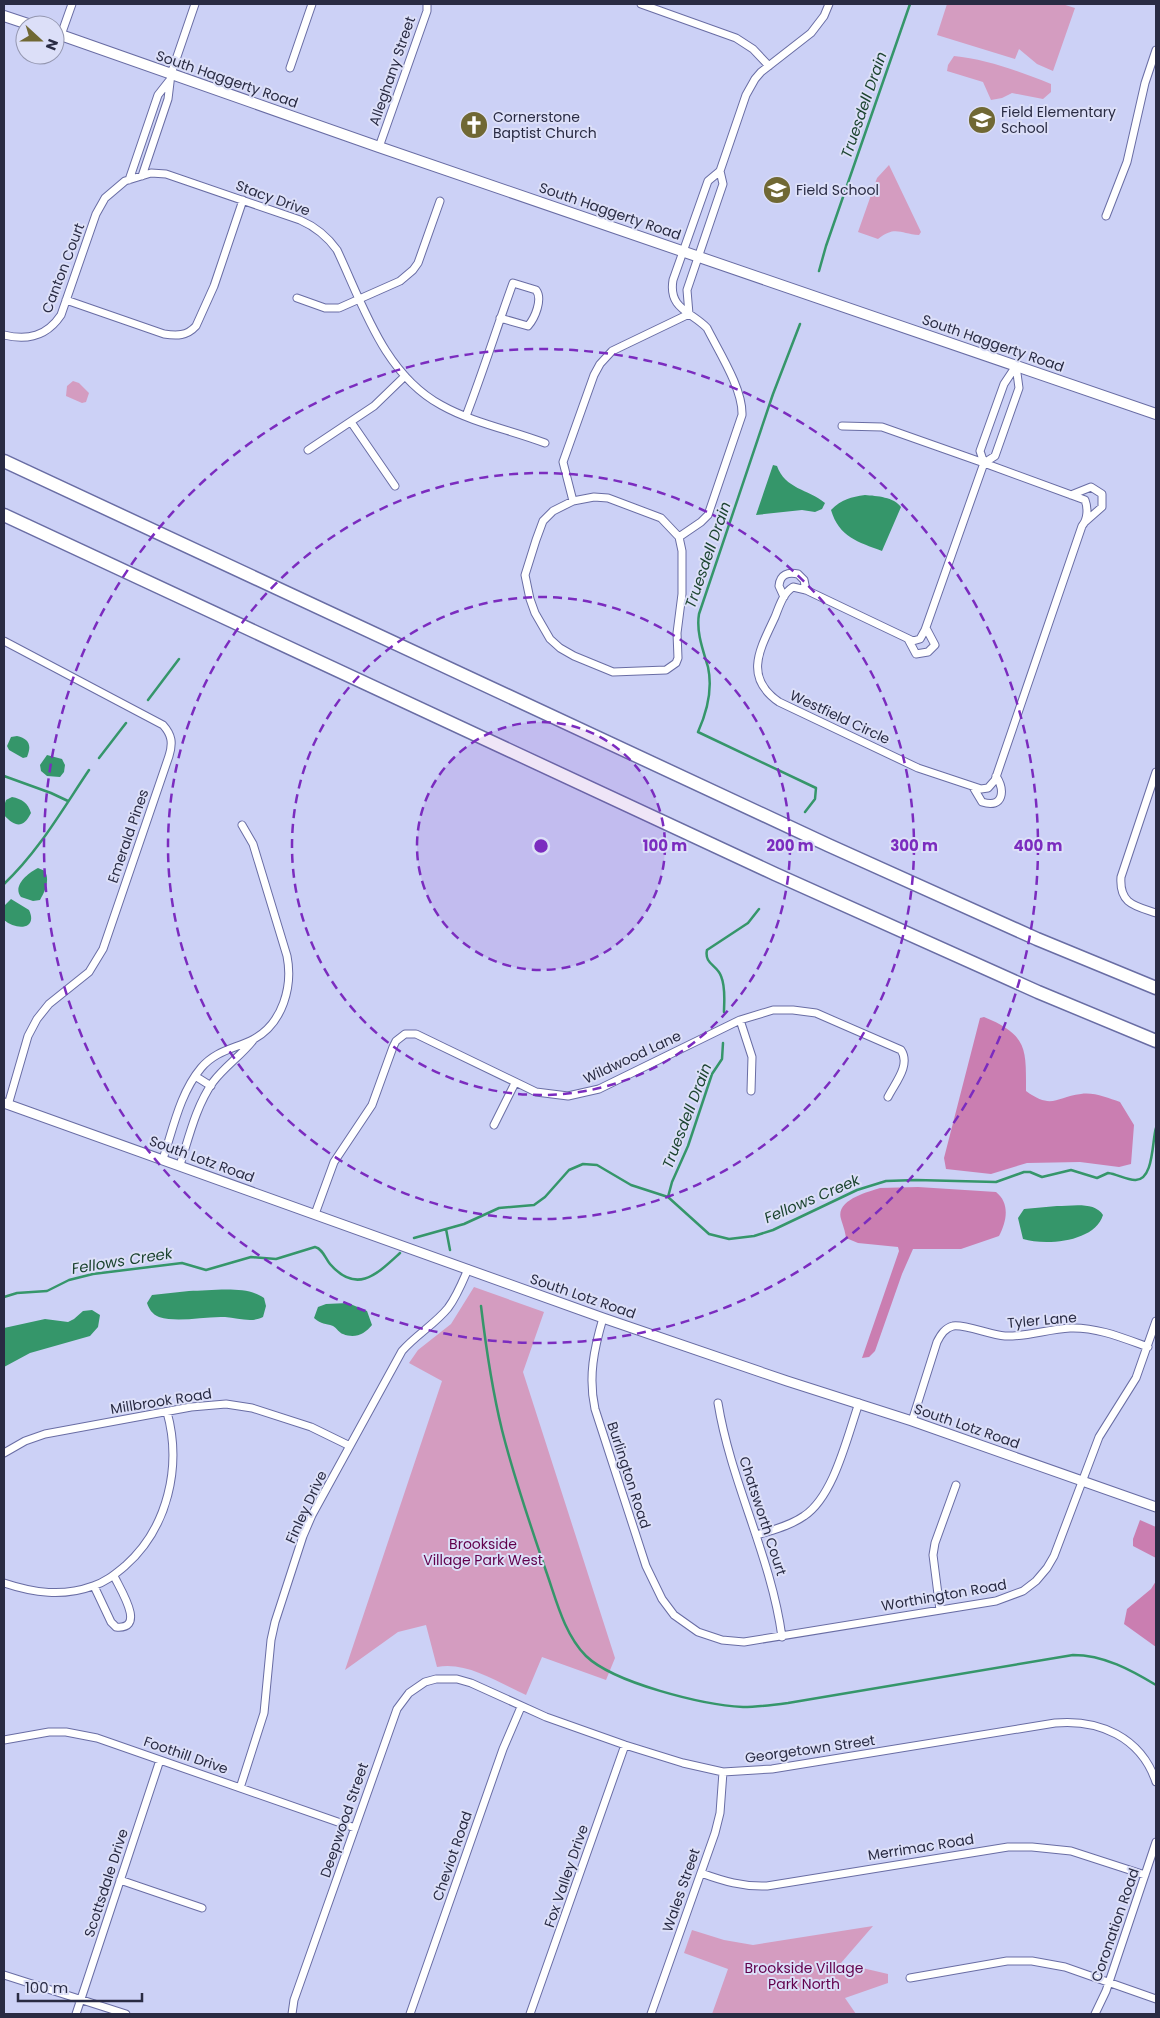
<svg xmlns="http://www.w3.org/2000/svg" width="1160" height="2018" font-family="Poppins,sans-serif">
<rect width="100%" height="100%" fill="#ccd1f6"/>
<path fill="#d49cc0" d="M947 4H1062L1075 8 1053 71 1037 64 1019 49 1015 59 937 35Z
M954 56C986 59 1021 72 1051 84V92L1043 99 1012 93 1002 98 991 100 983 82 947 71 948 65Z
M889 165 921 232 919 235C901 234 895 225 878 239L858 232 877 178Z
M73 381 79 383 89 393 86 402 82 403 66 396 67 386Z
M474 1287 544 1312 523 1372 615 1658 606 1680 542 1657 526 1695C499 1683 467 1661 437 1667L426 1625 398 1632 345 1670 442 1381 409 1363 418 1350 451 1324Z
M873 1926 841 1963 888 1974V1983L845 1998 856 2014H712L728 1969 684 1953 692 1930 724 1940 753 1945Z"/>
<path fill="#ca7eb1" d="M984 1017C1028 1035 1026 1049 1026 1091 1052 1110 1056 1097 1081 1094 1094 1092 1108 1098 1120 1102L1134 1125 1131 1164 1119 1167 1080 1162 1027 1163 991 1174 946 1169 944 1158 980 1018Z
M880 1188 918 1187 996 1192C1010 1203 1007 1221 999 1236L961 1249H913L902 1274 875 1351 869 1357 862 1358 899 1251 898 1247 858 1243 846 1238C845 1230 843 1226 841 1219 835 1200 868 1192 880 1188Z
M1140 1520 1156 1527V1558L1133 1546V1539Z
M1156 1581V1647L1124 1624 1127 1609 1151 1589Z"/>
<path fill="#35966a" d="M773 465 777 466C785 489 808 489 825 503L822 509 815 512 802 510 756 515Z
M865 495C877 496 894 497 901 507L882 551C858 542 839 537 831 510 842 499 851 497 865 495Z
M17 736C29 739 32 745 27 757L23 758 9 750 7 746 11 737Z
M47 755 62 759 65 765 64 772 60 777 47 776 41 771 40 765Z
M12 797C22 799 28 803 31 813 23 829 15 827 4 815V806L6 800Z
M38 868 45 871C50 881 45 891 40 900L33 901 21 897C12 886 28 873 38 868Z
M11 899 29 910C38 929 17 931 4 920V906Z
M1057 1206C1071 1206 1095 1201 1103 1215 1095 1242 1046 1246 1023 1239L1018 1218 1024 1209Z
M189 1291C211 1291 247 1285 264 1298L266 1306 263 1317C252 1323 238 1318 225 1317 204 1316 179 1323 159 1317 152 1314 149 1309 147 1303L152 1295Z
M348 1303 367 1311 372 1325C365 1334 355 1339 343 1334 339 1333 337 1328 333 1326 325 1323 322 1325 314 1318L318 1307 326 1304Z
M92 1310 100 1315 98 1327 90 1336 30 1353 4 1367V1328L45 1319 68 1322 74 1319 83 1311Z"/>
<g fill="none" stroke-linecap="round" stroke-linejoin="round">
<path stroke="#35966a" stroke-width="2.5" d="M819 271 826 246 910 4
M800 324 773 394 699 614C696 632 703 650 708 667 713 690 707 712 698 732L816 788 815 799 805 812
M148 700 179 659
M99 758 126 723
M4 776 51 793 68 801
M4 884C39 851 62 810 89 770
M724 1012C724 1001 726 988 721 976 717 965 704 964 707 950L748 923 759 909
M668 1197 672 1182 688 1146 712 1074 722 1059 723 1043
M446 1229 450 1250
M414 1238 464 1224 499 1208 534 1205 545 1197 569 1170 583 1164 597 1165 631 1185 668 1197 709 1234 729 1239 754 1236 773 1230 857 1190 886 1181 916 1180 996 1182 1024 1172H1030L1042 1177 1071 1170 1097 1178 1108 1173C1117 1174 1126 1180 1135 1180 1154 1181 1152 1140 1156 1128
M4 1297 17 1293 47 1291 69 1280 93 1274 182 1263 206 1270 251 1257 276 1259 315 1247C323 1249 325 1258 330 1264 357 1295 377 1274 400 1253
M481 1306C486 1348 492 1389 502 1430 514 1478 530 1524 546 1571 556 1599 564 1634 586 1656 614 1683 703 1705 743 1707 758 1707 773 1705 788 1703L1073 1655C1104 1655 1131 1670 1156 1685"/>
<defs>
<path id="minor" d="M641 4 736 38 753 49 769 66
M61 35 72 4
M290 68 312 4
M379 147 427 11V4
M142 176 168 99 171 74 195 4
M129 180 158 95 169 81
M1106 216 1127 162 1145 83 1156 50
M297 298 325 308H339L400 281 413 270 418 263 440 201
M66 300 164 334C177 336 187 336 196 326L214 286 243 200
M689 314 687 290 723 184 720 171
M4 335C28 341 47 336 61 315L96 214 105 198 125 181 151 173 166 174 300 220C316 227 327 236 337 250 363 305 384 374 441 405 473 423 511 430 545 443
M466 416C483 372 497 327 513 283L536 290C543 299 535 318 528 326L500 318
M351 422 395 486
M842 426 882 427 984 463
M308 450 374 406 405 376
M984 463 1085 500C1088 508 1088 519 1082 526L995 780 988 788 981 789 918 768 779 702C743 677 760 649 775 617 779 607 783 593 793 587L806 590 913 641 920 639 925 630Z
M984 463 995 456 1019 388 1016 366
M984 463 980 451 1004 384 1016 366
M1071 495 1091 487 1102 494V507L1085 522
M594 497 608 498 661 518 679 537 682 551V594L677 633 678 658 676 663 666 670 613 672 574 656 560 648 550 639 535 613 530 599 525 575 536 540 543 521 553 511 573 501Z
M573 501 563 462 594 375 600 364 612 351 689 314
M679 537 701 522 708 515 742 415C743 389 719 352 707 328 692 312 668 309 673 280L708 181 720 171 746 95 755 79 761 72 811 33 824 16 829 4
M784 597 779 586C780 574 788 572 798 574L804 580 806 590
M908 639 916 654 928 652 935 645 926 628
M4 641 163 725C172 735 173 743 169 756L103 949 89 972 49 1004 37 1019 28 1036 8 1105
M1156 772 1121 877C1119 904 1135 906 1156 913
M973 787 982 802C1004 809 1005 790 996 776
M740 1020 752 1057 751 1091
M195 1076 211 1086
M494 1125 515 1083
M163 1159C173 1129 180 1093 201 1068 216 1050 235 1049 254 1039 283 1023 293 986 287 956L253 844 242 825
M180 1165C189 1137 196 1106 213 1082 225 1066 242 1055 254 1039
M315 1214 334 1162 372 1105 393 1047 396 1041 405 1034H416L536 1092 568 1096 599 1089 740 1020 773 1010H793L816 1013 901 1050C911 1065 895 1083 888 1097
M603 1318C594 1349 588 1377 595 1409L646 1566 662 1599 674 1615 698 1632 722 1640 744 1642 996 1601 1023 1591 1036 1581 1047 1568 1054 1556 1099 1437 1136 1378 1156 1321
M718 1403C731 1483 771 1556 782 1637
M912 1421 937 1342C941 1334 945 1328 953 1326 965 1324 990 1335 1005 1336 1027 1337 1048 1329 1070 1328 1097 1327 1123 1338 1148 1347
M4 1453 25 1441 45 1434 191 1407 226 1404 252 1408 311 1427 350 1446
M757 1535C772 1530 790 1526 804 1516 834 1496 847 1437 859 1403
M4 1583C34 1593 63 1597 93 1586 106 1582 115 1574 125 1566 168 1528 182 1466 167 1412
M94 1586 111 1622 116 1627C147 1630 120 1589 114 1576
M940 1610 933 1555 935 1543 956 1485
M4 1740 49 1732H66L97 1738 355 1828
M240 1788 264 1713 271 1640 275 1622 303 1536 312 1515 402 1351C416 1335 435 1324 448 1308 457 1296 462 1283 468 1269
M701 1873C723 1881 743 1887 767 1886L1008 1847H1032L1071 1851 1145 1875
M120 1880 202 1908
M4 1975 126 2014
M910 1978 1007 1961H1032L1065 1967 1156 1999
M76 2014 160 1760
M292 2014 294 2000 397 1709 409 1693 425 1682 436 1679H457L471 1683 546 1717 625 1745 683 1763 723 1772 772 1769 1055 1723C1099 1719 1141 1737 1156 1782
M410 2014 503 1749 521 1707
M530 2014 625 1745
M651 2014 715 1833 720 1813 723 1772
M1095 2014 1106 1991 1156 1842"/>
<path id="tertiary" d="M4 1103 603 1318 787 1381 912 1421 1156 1507"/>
<path id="secondary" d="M4 16 31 25
M55 33 379 147 1156 414"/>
<path id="motorway" d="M4 461 828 845 1037 939 1156 988
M4 515 775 874 1038 992 1156 1041"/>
</defs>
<use href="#minor" stroke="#696da4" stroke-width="9"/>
<use href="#tertiary" stroke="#696da4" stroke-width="11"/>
<use href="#secondary" stroke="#696da4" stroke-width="12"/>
<use href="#motorway" stroke="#696da4" stroke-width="15"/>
<use href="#minor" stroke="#fff" stroke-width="7"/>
<use href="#tertiary" stroke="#fff" stroke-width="9"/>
<use href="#secondary" stroke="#fff" stroke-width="10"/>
<use href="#motorway" stroke="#fff" stroke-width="12"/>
</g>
<circle cx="541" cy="846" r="124" fill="#7b2cbf" fill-opacity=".12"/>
<g fill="none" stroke="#7b2cbf" stroke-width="2.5" stroke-dasharray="9 6">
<circle cx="541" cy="846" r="124"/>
<circle cx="541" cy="846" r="249"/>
<circle cx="541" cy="846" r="373"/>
<circle cx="541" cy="846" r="497"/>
</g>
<defs>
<symbol id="school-disc" viewBox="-11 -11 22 22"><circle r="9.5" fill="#706834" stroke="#dcdff8"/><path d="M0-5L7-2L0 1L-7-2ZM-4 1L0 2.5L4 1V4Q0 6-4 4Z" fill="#fff"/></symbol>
<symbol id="church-disc" viewBox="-11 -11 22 22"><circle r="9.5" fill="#706834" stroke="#dcdff8"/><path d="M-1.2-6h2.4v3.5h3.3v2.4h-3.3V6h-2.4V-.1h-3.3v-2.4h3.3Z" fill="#fff"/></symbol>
</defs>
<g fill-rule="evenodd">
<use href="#school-disc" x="966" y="104" width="32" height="32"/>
<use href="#church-disc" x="458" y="109" width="32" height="32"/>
<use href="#school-disc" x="761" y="174" width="32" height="32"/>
</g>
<g text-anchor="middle" stroke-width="4" stroke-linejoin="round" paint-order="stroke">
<g font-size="14" fill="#292b43" stroke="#dcdff8">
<text transform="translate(392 71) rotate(-71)" y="5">Alleghany Street</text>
<text transform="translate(227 79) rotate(19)" y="5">South Haggerty Road</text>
<text transform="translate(273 198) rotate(20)" y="5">Stacy Drive</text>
<text transform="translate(610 211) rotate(19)" y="5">South Haggerty Road</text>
<text transform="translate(63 268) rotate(-69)" y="5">Canton Court</text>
<text transform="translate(993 343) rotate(19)" y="5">South Haggerty Road</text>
<text transform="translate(840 717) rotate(25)" y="5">Westfield Circle</text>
<text transform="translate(128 836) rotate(-71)" y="5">Emerald Pines</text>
<text transform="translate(632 1057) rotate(-25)" y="5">Wildwood Lane</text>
<text transform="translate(202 1159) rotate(20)" y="5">South Lotz Road</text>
<text transform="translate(583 1296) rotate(19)" y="5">South Lotz Road</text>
<text transform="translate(1042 1320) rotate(-5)" y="5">Tyler Lane</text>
<text transform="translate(161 1401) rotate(-9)" y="5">Millbrook Road</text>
<text transform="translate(967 1426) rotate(19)" y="5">South Lotz Road</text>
<text transform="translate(629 1475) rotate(72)" y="5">Burlington Road</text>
<text transform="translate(306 1507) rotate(-65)" y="5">Finley Drive</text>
<text transform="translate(763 1516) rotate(72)" y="5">Chatsworth Court</text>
<text transform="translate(944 1595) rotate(-10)" y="5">Worthington Road</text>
<text transform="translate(810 1749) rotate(-8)" y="5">Georgetown Street</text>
<text transform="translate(186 1755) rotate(19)" y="5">Foothill Drive</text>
<text transform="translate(344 1820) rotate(-71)" y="5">Deepwood Street</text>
<text transform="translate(921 1847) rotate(-9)" y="5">Merrimac Road</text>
<text transform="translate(452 1856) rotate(-71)" y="5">Cheviot Road</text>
<text transform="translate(566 1876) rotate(-71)" y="5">Fox Valley Drive</text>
<text transform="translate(106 1883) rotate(-72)" y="5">Scottsdale Drive</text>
<text transform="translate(681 1890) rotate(-71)" y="5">Wales Street</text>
<text transform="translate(1115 1925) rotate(-71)" y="5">Coronation Road</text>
</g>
<g font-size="14" fill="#292b43" stroke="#dcdff8" text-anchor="start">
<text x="1001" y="117">Field Elementary<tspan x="1001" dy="16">School</tspan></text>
<text x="493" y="122">Cornerstone<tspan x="493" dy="16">Baptist Church</tspan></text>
<text x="796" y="195">Field School</text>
</g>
<g font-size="14" fill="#61014c" stroke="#dcdff8">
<text x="483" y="1549">Brookside<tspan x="483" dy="16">Village Park West</tspan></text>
<text x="804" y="1973">Brookside Village<tspan x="804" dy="16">Park North</tspan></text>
</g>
<g font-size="15" font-style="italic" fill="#1c4430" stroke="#dcdff8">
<text transform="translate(864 105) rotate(-71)" y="5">Truesdell Drain</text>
<text transform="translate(708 555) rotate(-71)" y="5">Truesdell Drain</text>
<text transform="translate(687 1116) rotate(-69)" y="5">Truesdell Drain</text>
<text transform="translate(812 1199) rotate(-23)" y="5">Fellows Creek</text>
<text transform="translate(122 1261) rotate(-9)" y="5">Fellows Creek</text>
</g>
</g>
<circle cx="541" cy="846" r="8" fill="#7b2cbf" stroke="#dcdff8" stroke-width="2.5"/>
<g font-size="15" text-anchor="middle" font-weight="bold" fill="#7b2cbf" stroke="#dcdff8" stroke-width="4" stroke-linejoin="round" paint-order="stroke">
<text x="665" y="851">100 m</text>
<text x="790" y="851">200 m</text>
<text x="914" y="851">300 m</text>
<text x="1038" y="851">400 m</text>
</g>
<rect width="1160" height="2018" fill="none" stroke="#292b43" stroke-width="10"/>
<g transform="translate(40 40) rotate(111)"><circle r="24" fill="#dcdff8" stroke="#9497b0"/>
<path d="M0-4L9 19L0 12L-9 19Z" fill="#706834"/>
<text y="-8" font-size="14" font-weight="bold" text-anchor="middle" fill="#292b43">N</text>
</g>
<path d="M18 1993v8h124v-8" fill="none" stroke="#292b43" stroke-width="2.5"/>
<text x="25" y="1993" font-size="15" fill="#292b43" stroke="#dcdff8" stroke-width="4" paint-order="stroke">100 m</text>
</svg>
